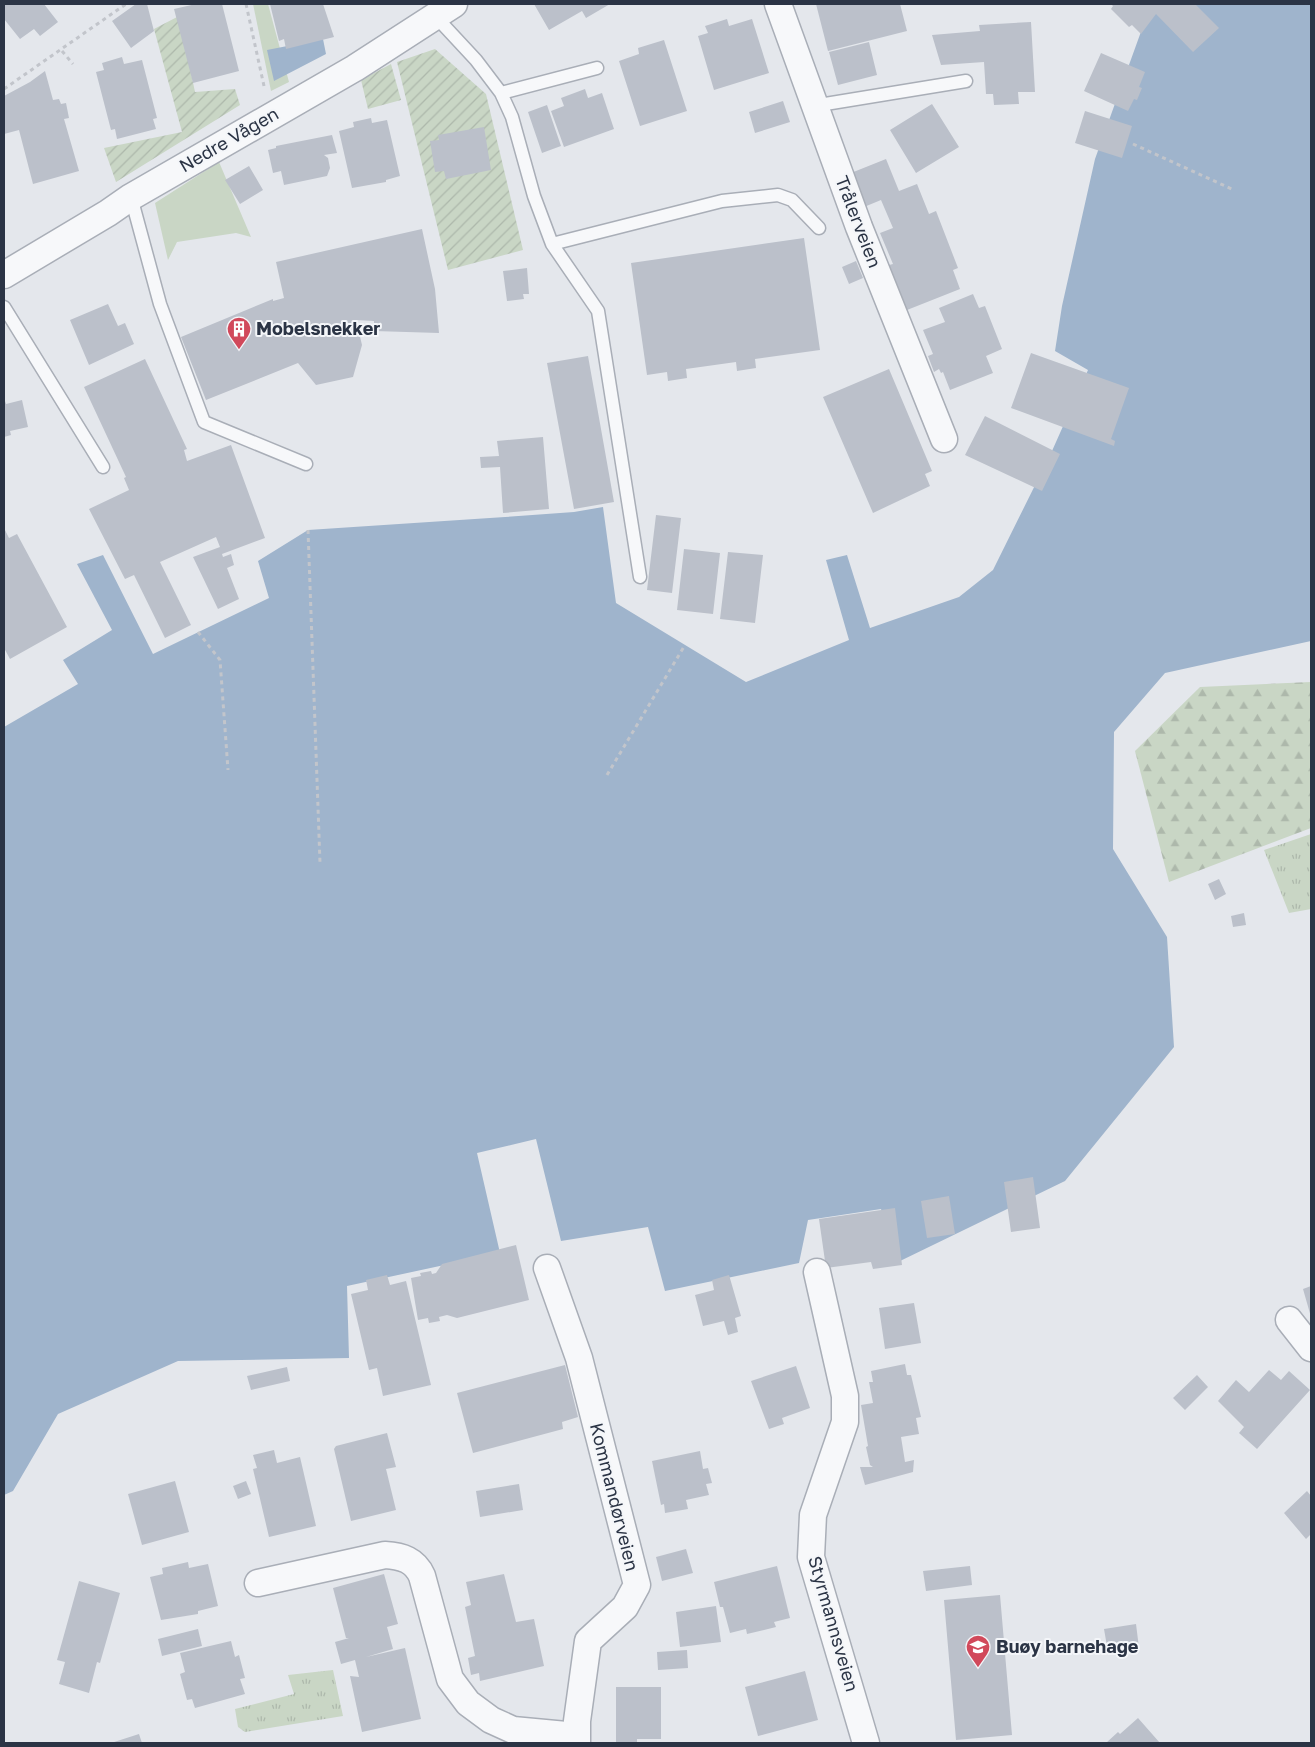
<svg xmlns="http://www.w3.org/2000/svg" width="1315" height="1747" font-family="'Golos Text',sans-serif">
<defs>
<pattern id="forest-firs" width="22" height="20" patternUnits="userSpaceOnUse" patternTransform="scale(1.25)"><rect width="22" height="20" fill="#c9d6c5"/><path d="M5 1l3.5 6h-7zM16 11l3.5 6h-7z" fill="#adb8ab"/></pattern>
<pattern id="park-tufts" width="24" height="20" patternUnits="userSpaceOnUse" patternTransform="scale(1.25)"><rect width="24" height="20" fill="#c9d6c5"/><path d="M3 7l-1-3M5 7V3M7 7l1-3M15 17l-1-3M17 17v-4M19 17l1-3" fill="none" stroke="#adb8ab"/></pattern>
<pattern id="garden-furrows" width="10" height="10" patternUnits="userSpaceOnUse" patternTransform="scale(1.25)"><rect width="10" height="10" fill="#c9d6c5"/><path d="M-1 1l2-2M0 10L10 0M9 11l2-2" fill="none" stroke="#adb8ab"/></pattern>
</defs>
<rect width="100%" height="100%" fill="#e4e7ec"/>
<path fill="#c9d6c5" d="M253 4H268L289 82 271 91Z
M219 162 251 237 236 233 177 242 168 260 155 203Z"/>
<path fill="url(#forest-firs)" d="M1311 682V828L1169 882 1135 751 1200 687Z"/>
<path fill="url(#park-tufts)" d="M1311 834V909L1289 913 1264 850Z
M333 1670 343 1716 245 1732 238 1727 235 1709 294 1694 288 1675Z"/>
<path fill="url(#garden-furrows)" d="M179 16 195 92 235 89 240 105 116 182 104 148 182 132 154 29Z
M435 49 486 94 523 250 448 270 397 62Z
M391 64 401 100 368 109 361 80Z"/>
<path fill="#9fb4cc" d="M1151 4H1311V641L1165 673 1114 732 1113 849 1167 937 1174 1047 1065 1181 898 1262 881 1209 808 1220 799 1263 665 1291 648 1227 561 1241 536 1139 477 1153 500 1253 347 1286 349 1358 178 1361 58 1414 13 1491 4 1495V727L78 684 63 660 112 630 77 564 103 555 153 654 269 598 258 561 308 530 505 517 574 512 603 507 616 603 746 682 849 640 826 560 847 555 870 628 959 597 993 570 1052 451 1088 370 1055 351 1062 306 1095 159Z
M323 39 326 54 274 81 267 50Z"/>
<path fill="#bbc0ca" d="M4 4H44L58 22 40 36 34 29 20 39 4 19Z
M136 4H147L154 31 131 48 112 21Z
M196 4H222L239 71 193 83 174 9Z
M270 4H323L334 37 286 49 284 39 279 41Z
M534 4H610L586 18 582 11 549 30Z
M816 4H900L907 31 828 51Z
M1111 4H1195L1219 28 1193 52 1156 14 1141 34 1132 25 1129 27 1111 9 1113 6Z
M727 19 729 26 752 19 769 73 714 90 698 36 708 33 705 26Z
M1031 22 1035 92H1018L1019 104 994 105 993 94H986L984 62 941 65 932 35 980 31 979 25Z
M664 40 687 111 640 126 619 61 639 54 638 48Z
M869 42 877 75 838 85 829 52Z
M1101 53 1145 72 1139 87 1142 88 1137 100 1134 99 1128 111 1084 91Z
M122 57 124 64 142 60 157 118 153 119 156 129 117 139 115 129 111 130 96 72 104 70 102 63Z
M45 71 53 100 59 99 61 104 66 103 69 118 64 119 79 171 33 184 19 130 4 134V96L30 82Z
M585 89 588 98 602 93 614 129 564 147 551 111 564 106 561 98Z
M783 101 790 122 755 133 749 112Z
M932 104 959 147 916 173 890 130Z
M547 105 561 146 542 153 528 112Z
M1085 111 1132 126 1122 158 1075 143Z
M371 118 372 123 387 120 400 176 386 180V182L352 188 339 131 354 127 353 122Z
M484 127 491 170 446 179 444 171 435 172 430 141 439 140 438 135Z
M332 135 337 153 324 155 328 158 330 168 327 176 284 185 281 171 273 173 268 150 276 148V146Z
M886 159 899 191 917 184 929 214 936 211 958 268 953 270 960 289 907 310 889 265 893 264 880 233 893 228 881 200 864 207 851 173Z
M249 166 263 190 240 204 225 180Z
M422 229 435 289 439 333 374 331V321L356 320 362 345 353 377 316 385 298 363 206 400 181 337 273 299V301L284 298 276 262Z
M804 238 820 350 755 359 756 368 737 371 736 362 686 369 687 378 668 381 667 372 647 375 631 263Z
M856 261 863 278 849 284 842 267Z
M527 268 529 294H523L524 299 507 301 503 271Z
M973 294 979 308 985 306 1002 349 986 356 993 373 950 390 943 372 941 373 939 369 934 372 928 356 933 354 923 330 945 322 939 308Z
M108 304 118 326 125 323 134 344 89 365 70 320Z
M1031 353 1129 388 1111 439 1115 441 1114 446 1011 408Z
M588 356 614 502 574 509 547 363Z
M145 359 187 449 184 450 187 461 231 445 265 538 222 554 223 557 231 554 234 565 227 568 239 599 218 609 193 557 220 547 216 537 160 562 191 625 165 638 134 575 125 579 89 509 129 490 124 478 126 477 84 387Z
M889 369 932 471 925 474 930 486 873 513 823 397Z
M4 398 6 404 22 400 28 427 10 431 11 435 4 437Z
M985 416 1060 454 1042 491 965 455Z
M543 437 549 509 503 513 500 467 481 468 480 457 499 456 497 441Z
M656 515 681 518 672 593 647 590Z
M4 528 9 538 17 534 67 627 10 659 4 648Z
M684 549 720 553 713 614 677 610Z
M728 552 763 555 755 623 720 619Z
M1219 879 1226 894 1215 900 1208 884Z
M1244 913 1246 925 1233 927 1231 916Z
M1033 1177 1040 1228 1011 1232 1004 1182Z
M949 1196 955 1234 927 1238 921 1201Z
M895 1208 902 1265 873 1269 871 1262 826 1268 819 1219Z
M516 1245 529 1300 457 1318 447 1315 439 1317 440 1321 429 1323 428 1318 418 1320 411 1278 421 1276 420 1273 431 1271 432 1274 436 1273 442 1264Z
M387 1275 390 1285 406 1281 431 1385 383 1396 377 1368 369 1370 351 1294 368 1290 366 1280Z
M729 1275 741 1316 735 1318 738 1332 728 1335 724 1321 703 1326 695 1295 714 1290 712 1280Z
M1311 1286V1317L1303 1289Z
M914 1303 921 1343 885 1349 879 1308Z
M905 1364 907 1375H911L921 1417 916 1418 919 1434 901 1437 905 1462 914 1460 913 1472 865 1485 860 1467H873L870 1465 866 1447 868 1446 861 1405 873 1403 869 1382H873L871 1371Z
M565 1365 578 1417 562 1422 563 1429 473 1453 457 1393Z
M796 1366 810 1408 782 1418 784 1424 769 1429 751 1381Z
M287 1367 290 1381 251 1390 247 1376Z
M1269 1370 1281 1380 1289 1371 1310 1390 1257 1449 1239 1433 1244 1427 1218 1401 1236 1380 1249 1392Z
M1197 1375 1208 1387 1185 1410 1173 1398Z
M387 1433 396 1467 386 1469 396 1510 351 1521 334 1449 336 1446Z
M274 1450 277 1463 300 1457 316 1526 269 1537 253 1469 257 1468 253 1455Z
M700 1451 703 1469 708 1468 712 1483 706 1484 709 1495 686 1500 688 1509 665 1513 664 1504 661 1505 652 1461Z
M175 1481 189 1532 142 1545 128 1494Z
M246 1481 251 1494 238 1499 233 1486Z
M519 1484 523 1510 480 1517 476 1491Z
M1307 1491 1311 1496V1534L1306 1539 1284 1513Z
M686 1549 693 1573 662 1581 656 1557Z
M188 1562 189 1568 208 1564 218 1606 198 1611V1614L161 1620 150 1577 163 1574 162 1568Z
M777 1566 790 1618 774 1622 776 1627 747 1634 746 1629 730 1633 723 1607H720L714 1582Z
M970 1566 972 1585 926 1591 923 1571Z
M384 1574 398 1624 387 1627 393 1649 366 1657 405 1648 421 1719 362 1732 350 1676 359 1677 355 1660 341 1664 335 1642 349 1638H346L333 1588Z
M504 1574 516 1622 534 1619 544 1666 480 1681 479 1673 471 1675 468 1658 475 1656 465 1607 471 1605 466 1582Z
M79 1581 120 1593 100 1663 97 1662 89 1693 59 1684 65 1662 57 1660Z
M1000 1595 1012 1735 956 1740 944 1600Z
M716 1606 721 1642 680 1647 676 1612Z
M1136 1624 1139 1648 1108 1652 1104 1629Z
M198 1629 202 1646 162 1656 158 1639Z
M231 1641 235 1657 239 1655 245 1678 240 1679 245 1694 195 1708 192 1699 187 1700 180 1674 185 1672 180 1653Z
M687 1650 688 1668 658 1670 657 1652Z
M805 1671 818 1720 758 1736 745 1687Z
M616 1687H661V1739H637V1743H616Z
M1138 1718 1160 1743H1106L1118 1732 1120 1734Z
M139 1734 142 1743H111Z"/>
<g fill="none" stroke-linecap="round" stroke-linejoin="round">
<defs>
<path id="service" d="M436 17 476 60 501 93 512 117 534 196 552 244 598 311 640 577
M501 93 597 68
M813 106 966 81
M131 197 160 304 204 422 306 464
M552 244 722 201 778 195 792 200 819 228
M4 307 103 467"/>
<path id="minor" d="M778 4 859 227 944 439
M4 275 108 213 131 197 355 68 454 4
M547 1268 579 1358 637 1585 625 1607 588 1641 577 1721V1743
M817 1272 845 1396V1422L813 1515 811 1557 866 1743
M1289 1320 1311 1348
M258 1583 385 1555C402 1556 415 1560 422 1576L450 1679 468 1703 491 1720 513 1730 577 1736"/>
</defs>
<use href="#service" stroke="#a9aeb7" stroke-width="15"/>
<use href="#minor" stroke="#a9aeb7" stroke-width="29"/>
<path stroke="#c2c5cb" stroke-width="3" stroke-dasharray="4 4" stroke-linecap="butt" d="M246 4 264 86
M62 51 73 64
M4 89 126 4
M1133 144 1234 190
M308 530 320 863
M198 632 220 660 228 770
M607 775 685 645"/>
<use href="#service" stroke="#f7f8fa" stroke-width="12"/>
<use href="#minor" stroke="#f7f8fa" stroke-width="26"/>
</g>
<defs>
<symbol id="building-pin" viewBox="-11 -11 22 30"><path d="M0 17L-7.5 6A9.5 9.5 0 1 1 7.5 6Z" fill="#d1495b" stroke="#f4f6f9"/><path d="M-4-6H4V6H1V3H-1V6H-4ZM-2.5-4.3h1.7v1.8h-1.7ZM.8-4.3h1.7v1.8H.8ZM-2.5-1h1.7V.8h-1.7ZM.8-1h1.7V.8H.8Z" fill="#fff"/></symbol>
<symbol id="school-pin" viewBox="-11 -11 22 30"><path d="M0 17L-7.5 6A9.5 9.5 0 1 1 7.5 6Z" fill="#d1495b" stroke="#f4f6f9"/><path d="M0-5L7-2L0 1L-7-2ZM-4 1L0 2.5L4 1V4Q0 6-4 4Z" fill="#fff"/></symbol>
</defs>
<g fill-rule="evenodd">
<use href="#building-pin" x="225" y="315" width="28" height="38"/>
<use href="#school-pin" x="964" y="1633" width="28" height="38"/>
</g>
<g text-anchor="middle" stroke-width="4" stroke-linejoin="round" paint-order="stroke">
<g font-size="18" fill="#2b3445" stroke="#f4f6f9">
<text transform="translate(229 140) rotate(-30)" y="6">Nedre Vågen</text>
<text transform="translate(858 222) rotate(69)" y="6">Trålerveien</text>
<text transform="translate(614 1497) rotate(76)" y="6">Kommandørveien</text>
<text transform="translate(833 1624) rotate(74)" y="6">Styrmannsveien</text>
</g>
<g font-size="18" font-weight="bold" fill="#2b3445" stroke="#f4f6f9" text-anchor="start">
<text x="256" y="335">Mobelsnekker</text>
<text x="996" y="1653">Buøy barnehage</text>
</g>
</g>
<rect width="1315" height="1747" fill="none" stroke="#2b3445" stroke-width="10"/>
</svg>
